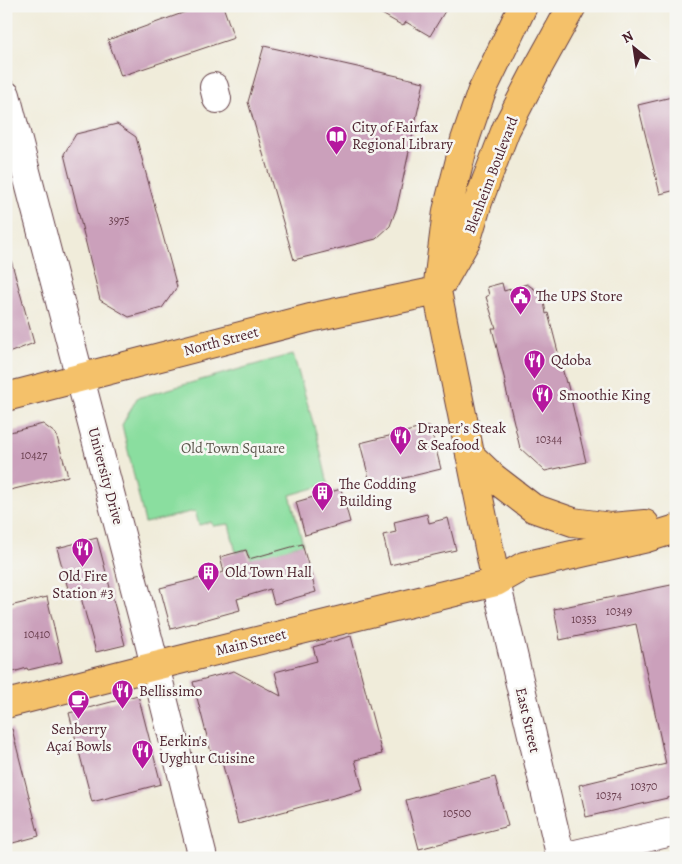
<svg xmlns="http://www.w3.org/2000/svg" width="682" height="864" font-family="Alegreya,serif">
<rect width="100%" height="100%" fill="#f6f6f2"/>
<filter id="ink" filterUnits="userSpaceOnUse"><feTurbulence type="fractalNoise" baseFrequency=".02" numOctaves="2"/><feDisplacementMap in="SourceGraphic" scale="10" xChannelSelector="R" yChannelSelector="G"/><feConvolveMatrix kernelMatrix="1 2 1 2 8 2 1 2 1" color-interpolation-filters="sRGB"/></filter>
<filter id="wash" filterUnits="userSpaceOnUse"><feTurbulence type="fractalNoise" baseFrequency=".0096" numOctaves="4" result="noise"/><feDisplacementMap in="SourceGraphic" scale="20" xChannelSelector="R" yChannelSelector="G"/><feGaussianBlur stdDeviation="1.12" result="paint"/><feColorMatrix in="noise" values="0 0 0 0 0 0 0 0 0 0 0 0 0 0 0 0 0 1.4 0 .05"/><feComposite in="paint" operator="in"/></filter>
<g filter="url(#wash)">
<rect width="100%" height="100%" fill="#f0ecda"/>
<path fill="#8ade9f" stroke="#6a7e65" d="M293 354 317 436 328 484 290 495 303 544 276 552 257 581 248 549 236 553 229 524 213 526 211 522 199 525 195 511 145 523 122 425 137 398Z"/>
<g id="blocks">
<path fill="#cba0bb" d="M202 6H223L234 38 121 76 108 40Z
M368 6H448L430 36 406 22 403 26Z
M264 46 424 82 397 207 390 226 376 239 294 260 248 102Z
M676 96V190L660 194 638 105Z
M117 124 136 137 177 287 162 308 129 317 100 300 64 154 76 134Z
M6 260H11L34 343 6 354Z
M502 283 504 291 527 284 543 295 546 314 548 313 566 383 567 382 586 462 545 471 520 448 505 385H506L492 328H496L486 297 489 295 487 287Z
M43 424 56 434 68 476 6 491V433Z
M430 426 441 469 371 486 360 443Z
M341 489 350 522 305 535 296 502Z
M427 514 429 523 448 518 456 550 390 565 383 535 396 532 394 522Z
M97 538 125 645 96 652 80 594 70 596 57 548Z
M302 544 316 592 274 604 270 589 237 599 240 610 171 629 160 588 224 572 220 557 246 550 249 559Z
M676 584V796L586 817 579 785 666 764 636 624 560 640 554 609Z
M47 597 62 662 28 670 27 668 6 674V607Z
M351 636 382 754 355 760 363 790 238 824 222 762 214 764 193 682 234 671 281 696 275 672 317 661 313 647Z
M138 695 161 784 92 802 69 713Z
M12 729 39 836 9 844 6 834V730Z
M495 777 508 826 419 849 406 800Z"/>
</g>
</g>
<g filter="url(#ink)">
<use href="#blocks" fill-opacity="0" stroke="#633e45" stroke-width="1"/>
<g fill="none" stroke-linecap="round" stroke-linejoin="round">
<defs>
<path id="minor" d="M214 87 217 99
M6 95 149 642 203 858
M496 582 561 858
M558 858 676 831"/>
<path id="major" d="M443 281 467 239 478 202 506 129 535 73 572 6
M6 397 314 317 437 291
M470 455 494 478 533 508 573 522 611 527 645 524
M496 582 437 291 447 211 465 140 481 93 523 6
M6 704 155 666 496 582 524 566 647 538 676 529"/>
</defs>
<use href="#minor" stroke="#633e45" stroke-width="30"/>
<use href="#major" stroke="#633e45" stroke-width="30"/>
<use href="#minor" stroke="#fff" stroke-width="28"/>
<use href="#major" stroke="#f4c16a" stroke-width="28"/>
</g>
</g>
<defs>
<symbol id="library-pin" viewBox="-11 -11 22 30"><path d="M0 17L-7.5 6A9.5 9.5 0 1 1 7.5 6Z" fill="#b5179e" stroke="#f6f6f2"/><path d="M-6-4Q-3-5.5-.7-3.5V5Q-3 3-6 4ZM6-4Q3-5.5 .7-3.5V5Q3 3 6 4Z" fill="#fff"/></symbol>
<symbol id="civic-pin" viewBox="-11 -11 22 30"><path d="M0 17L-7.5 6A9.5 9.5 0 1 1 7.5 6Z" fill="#b5179e" stroke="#f6f6f2"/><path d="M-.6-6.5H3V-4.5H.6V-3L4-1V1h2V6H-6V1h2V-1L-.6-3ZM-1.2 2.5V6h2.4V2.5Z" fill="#fff"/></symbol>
<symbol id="restaurant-pin" viewBox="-11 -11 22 30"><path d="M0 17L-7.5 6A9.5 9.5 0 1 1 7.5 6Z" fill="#b5179e" stroke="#f6f6f2"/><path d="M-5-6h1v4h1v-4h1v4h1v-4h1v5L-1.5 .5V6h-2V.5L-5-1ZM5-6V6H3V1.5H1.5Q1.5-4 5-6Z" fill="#fff"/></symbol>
<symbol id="building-pin" viewBox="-11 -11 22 30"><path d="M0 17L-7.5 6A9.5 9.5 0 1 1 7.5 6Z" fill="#b5179e" stroke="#f6f6f2"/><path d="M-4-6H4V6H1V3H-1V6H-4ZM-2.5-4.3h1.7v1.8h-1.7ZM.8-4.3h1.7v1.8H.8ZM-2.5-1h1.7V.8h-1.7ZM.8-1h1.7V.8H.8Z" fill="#fff"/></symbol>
<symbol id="cafe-pin" viewBox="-11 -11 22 30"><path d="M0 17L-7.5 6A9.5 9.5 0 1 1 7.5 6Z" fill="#b5179e" stroke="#f6f6f2"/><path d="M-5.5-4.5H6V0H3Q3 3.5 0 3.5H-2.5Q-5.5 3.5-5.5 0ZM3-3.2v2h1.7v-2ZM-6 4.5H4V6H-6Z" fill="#fff"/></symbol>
</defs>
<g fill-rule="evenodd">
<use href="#library-pin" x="324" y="124" width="25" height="34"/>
<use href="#civic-pin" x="508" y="284" width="25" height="34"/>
<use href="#restaurant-pin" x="522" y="348" width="25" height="34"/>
<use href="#restaurant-pin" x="530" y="382" width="25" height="34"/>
<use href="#restaurant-pin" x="388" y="424" width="25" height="34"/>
<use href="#building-pin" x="310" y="480" width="25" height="34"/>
<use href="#restaurant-pin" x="70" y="536" width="25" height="34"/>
<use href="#building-pin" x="196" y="560" width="25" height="34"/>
<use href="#restaurant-pin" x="110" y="678" width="25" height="34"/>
<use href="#cafe-pin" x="66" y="688" width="25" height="34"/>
<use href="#restaurant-pin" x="130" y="738" width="25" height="34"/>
</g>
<g text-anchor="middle" stroke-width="5" stroke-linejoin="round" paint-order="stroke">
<g font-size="12" fill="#6a3f4f">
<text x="119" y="224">3975</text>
<text x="549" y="443">10344</text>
<text x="34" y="459">10427</text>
<text x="619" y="615">10349</text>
<text x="584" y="623">10353</text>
<text x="37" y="638">10410</text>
<text x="644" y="790">10370</text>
<text x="609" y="799">10374</text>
<text x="457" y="817">10500</text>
</g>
<g font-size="15" fill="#4a1f2b" stroke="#f6f6f2" text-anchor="start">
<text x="352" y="132">City of Fairfax<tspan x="352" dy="17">Regional Library</tspan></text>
<text x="536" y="301">The UPS Store</text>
<text x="551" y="365">Qdoba</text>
<text x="559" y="400">Smoothie King</text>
<text x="417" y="433">Draper’s Steak<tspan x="417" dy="17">&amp; Seafood</tspan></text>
<text x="339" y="489">The Codding<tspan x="339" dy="17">Building</tspan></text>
<text x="225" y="577">Old Town Hall</text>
<text x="83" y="581" text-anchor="middle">Old Fire<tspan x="83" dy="17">Station #3</tspan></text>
<text x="139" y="696">Bellissimo</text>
<text x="79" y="734" text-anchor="middle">Senberry<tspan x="79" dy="17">Açaí Bowls</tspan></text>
<text x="159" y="746">Eerkin's<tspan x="159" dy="17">Uyghur Cuisine</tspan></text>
</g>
<g font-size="15" fill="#4a1f2b" stroke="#f6f6f2">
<text transform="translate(491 175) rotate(-69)" y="5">Blenheim Boulevard</text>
<text transform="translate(221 341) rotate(-15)" y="5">North Street</text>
<text transform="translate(106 476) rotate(75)" y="5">University Drive</text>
<text transform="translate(251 642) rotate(-14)" y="5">Main Street</text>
<text transform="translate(528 720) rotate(77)" y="5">East Street</text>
</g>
<g font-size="15" fill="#5d584e" stroke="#f6f6f2">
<text x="233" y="453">Old Town Square</text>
</g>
</g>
<rect width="682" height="864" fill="none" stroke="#f6f6f2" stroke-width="25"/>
<g transform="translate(634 48) rotate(330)" stroke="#f6f6f2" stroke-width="4" paint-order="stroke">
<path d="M0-4L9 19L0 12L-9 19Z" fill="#4a1f2b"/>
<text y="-8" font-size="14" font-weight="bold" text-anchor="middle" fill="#4a1f2b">N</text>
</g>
</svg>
